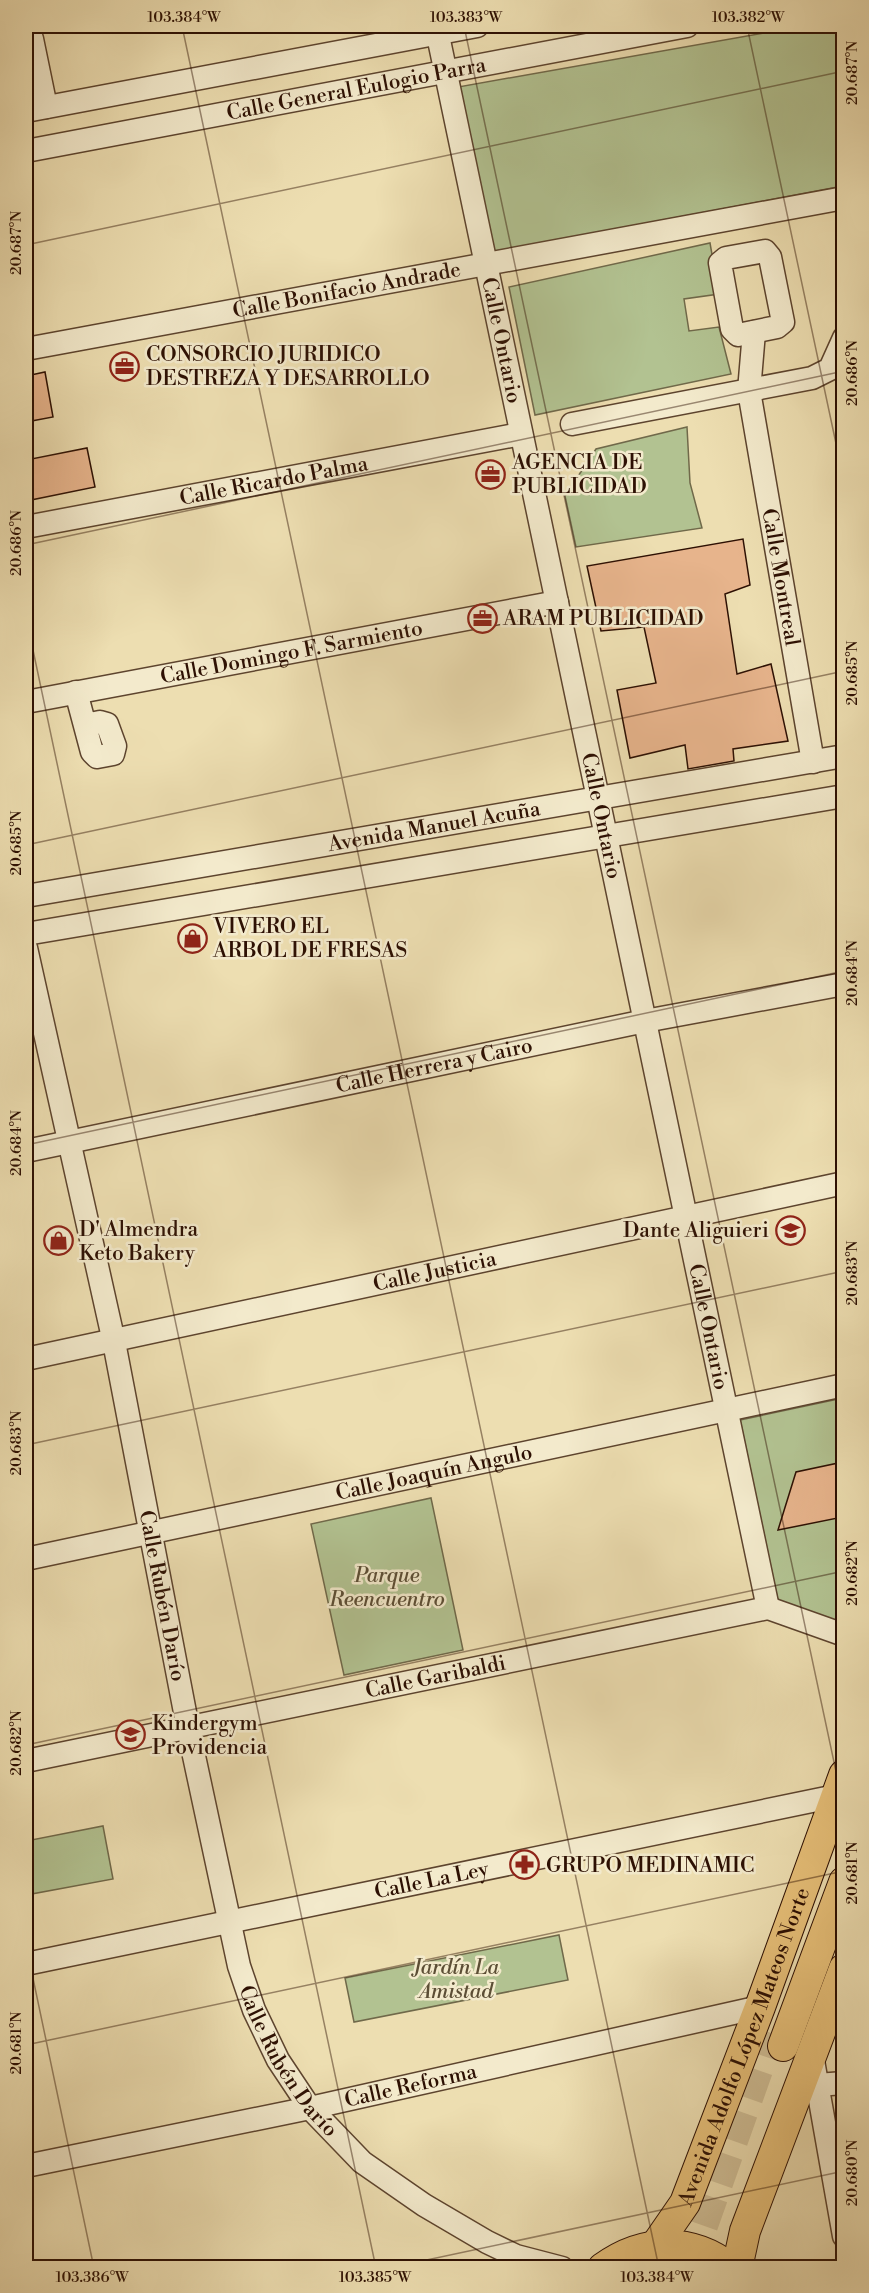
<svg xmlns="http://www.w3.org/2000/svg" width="869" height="2293" font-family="'Libre Bodoni',serif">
<rect width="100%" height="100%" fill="#eddeb1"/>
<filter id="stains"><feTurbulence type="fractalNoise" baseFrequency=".00333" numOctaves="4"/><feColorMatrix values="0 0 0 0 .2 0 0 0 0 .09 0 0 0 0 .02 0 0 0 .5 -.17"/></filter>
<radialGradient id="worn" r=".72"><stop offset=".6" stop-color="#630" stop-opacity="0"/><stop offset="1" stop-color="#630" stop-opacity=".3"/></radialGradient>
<path fill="#b2c291" stroke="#70694a" stroke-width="1.5" d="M803 26H843V186L494 252 458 87Z
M710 243 719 294 684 299 689 331 719 327 731 374 535 415 509 287Z
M687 427 690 483 702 528 576 547 565 496 596 449Z
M843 1398V1624L778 1601 740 1420Z
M431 1498 463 1650 344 1675 311 1524Z
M103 1826 113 1879 26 1895V1841Z
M559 1935 568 1980 354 2022 345 1978Z"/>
<path fill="#e7b48c" stroke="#2d1003" stroke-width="1.5" d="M45 372 53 417 26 422V376Z
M87 448 95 487 26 501V460Z
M743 539 750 585 725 594 737 674 771 664 788 741 733 749 734 761 688 769 685 745 630 758 617 690 656 683 644 627 601 631 587 566Z
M843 1462V1517L778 1530 796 1472Z"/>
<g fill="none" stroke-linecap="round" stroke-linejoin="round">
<path stroke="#d0bf97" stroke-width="30" stroke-dasharray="30 15" stroke-linecap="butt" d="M688 2268 771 2033"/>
<defs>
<g id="minor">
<path id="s1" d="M436 26 768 1608"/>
<path d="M32 39 46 107"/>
<path d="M26 111 477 26"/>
<path id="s2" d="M26 151 687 26"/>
<path d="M765 251 770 257 783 322 777 327 738 335 732 329 720 263 726 258Z"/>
<path id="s3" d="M754 332 749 391 813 762"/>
<path id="s4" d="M26 349 844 198"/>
<path d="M572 424 812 378 830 369 844 338"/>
<path id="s5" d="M26 527 521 434"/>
<path d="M76 692 92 752 97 757 113 754 115 746 107 724 100 722 85 725"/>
<path id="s6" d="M26 702 557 602"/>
<path id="s7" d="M26 896 844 756"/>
<path d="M26 934 844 796"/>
<path id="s8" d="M26 948 114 1342 188 1728 239 1966 254 2010 278 2060 310 2108 362 2162 424 2205 487 2242 516 2256 562 2268"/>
<path id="s9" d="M26 1151 645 1021 844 984"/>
<path id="s10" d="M26 1359 844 1183"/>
<path id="s11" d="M26 1559 844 1385"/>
<path id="s12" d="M26 1761 768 1608 844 1635"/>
<path id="s13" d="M26 1964 836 1796"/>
<path d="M812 2055 844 2236"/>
<path d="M817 2085 844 2083"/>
<path id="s14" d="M26 2166 310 2108 760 2007"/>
</g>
<g id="major">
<path d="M783 2046 844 1882"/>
<path id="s15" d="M656 2245 685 2203 760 2007 844 1775"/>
<path d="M603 2268C643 2239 691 2237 730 2268"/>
<path d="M737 2268 745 2231 844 1969"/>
</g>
</defs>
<use href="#minor" stroke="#5d442e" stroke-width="25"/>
<use href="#major" stroke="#2d1003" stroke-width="32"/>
<use href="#minor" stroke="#f3eacc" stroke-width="22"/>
<use href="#major" stroke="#e6bf78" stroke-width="30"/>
</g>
<path fill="none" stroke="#2d1003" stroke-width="1.5" stroke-opacity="0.45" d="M182 26 659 2268M464 26 844 1809M747 26 844 481M26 245 844 71M26 545 844 371M26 617 376 2268M26 845 844 671M26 1145 844 971M26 1445 844 1271M26 1745 844 1571M26 1945 94 2268M26 2045 844 1871M389 2268 844 2171"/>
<defs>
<symbol id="office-ring" viewBox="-11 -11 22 22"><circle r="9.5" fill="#f3eacc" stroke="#8f2418" stroke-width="1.5"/><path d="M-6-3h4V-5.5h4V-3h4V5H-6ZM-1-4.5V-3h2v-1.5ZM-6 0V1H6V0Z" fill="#8f2418"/></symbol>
<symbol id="shop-ring" viewBox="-11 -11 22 22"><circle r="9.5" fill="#f3eacc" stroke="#8f2418" stroke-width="1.5"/><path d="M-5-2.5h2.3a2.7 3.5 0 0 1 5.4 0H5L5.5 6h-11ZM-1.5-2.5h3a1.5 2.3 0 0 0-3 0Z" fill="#8f2418"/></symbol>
<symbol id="school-ring" viewBox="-11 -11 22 22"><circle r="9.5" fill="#f3eacc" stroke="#8f2418" stroke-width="1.5"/><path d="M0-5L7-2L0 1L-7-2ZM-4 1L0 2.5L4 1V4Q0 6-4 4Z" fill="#8f2418"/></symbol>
<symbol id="pharmacy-ring" viewBox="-11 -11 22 22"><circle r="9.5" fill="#f3eacc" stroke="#8f2418" stroke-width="1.5"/><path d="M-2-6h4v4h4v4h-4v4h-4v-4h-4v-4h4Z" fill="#8f2418"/></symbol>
</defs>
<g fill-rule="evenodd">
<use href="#office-ring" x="108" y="350" width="33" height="33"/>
<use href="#office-ring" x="474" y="458" width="33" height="33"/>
<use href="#office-ring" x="466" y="602" width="33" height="33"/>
<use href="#shop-ring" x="176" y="922" width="33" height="33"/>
<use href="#school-ring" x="774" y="1214" width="33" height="33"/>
<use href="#shop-ring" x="42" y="1224" width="33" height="33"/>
<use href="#school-ring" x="114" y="1718" width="33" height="33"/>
<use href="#pharmacy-ring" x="508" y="1848" width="33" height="33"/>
</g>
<g text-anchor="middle" stroke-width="5" stroke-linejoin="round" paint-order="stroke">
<g font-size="21" fill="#2d1003" stroke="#f3eacc">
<text dy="7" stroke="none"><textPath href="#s2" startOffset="336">Calle General Eulogio Parra</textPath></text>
<text dy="7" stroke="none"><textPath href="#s4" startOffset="326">Calle Bonifacio Andrade</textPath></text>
<text dy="7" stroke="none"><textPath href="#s1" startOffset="321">Calle Ontario</textPath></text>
<text dy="7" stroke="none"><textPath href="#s5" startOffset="252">Calle Ricardo Palma</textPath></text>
<text dy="7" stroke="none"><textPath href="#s3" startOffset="248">Calle Montreal</textPath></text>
<text dy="7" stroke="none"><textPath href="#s6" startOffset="270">Calle Domingo F. Sarmiento</textPath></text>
<text dy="7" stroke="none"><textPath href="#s1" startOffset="807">Calle Ontario</textPath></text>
<text dy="7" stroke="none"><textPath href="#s7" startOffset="414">Avenida Manuel Acuña</textPath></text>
<text dy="7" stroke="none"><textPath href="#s9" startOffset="417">Calle Herrera y Cairo</textPath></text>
<text dy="7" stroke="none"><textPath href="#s10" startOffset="418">Calle Justicia</textPath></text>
<text dy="7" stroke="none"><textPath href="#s1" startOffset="1329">Calle Ontario</textPath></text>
<text dy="7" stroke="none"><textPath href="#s11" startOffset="417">Calle Joaquín Angulo</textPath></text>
<text dy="7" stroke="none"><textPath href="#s8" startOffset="662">Calle Rubén Darío</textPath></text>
<text dy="7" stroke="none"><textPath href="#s12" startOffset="418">Calle Garibaldi</textPath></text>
<text dy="7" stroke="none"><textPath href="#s13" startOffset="414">Calle La Ley</textPath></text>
<text dy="7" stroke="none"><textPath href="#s15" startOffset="218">Avenida Adolfo López Mateos Norte</textPath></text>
<text dy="7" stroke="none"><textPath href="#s8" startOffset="1148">Calle Rubén Darío</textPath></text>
<text dy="7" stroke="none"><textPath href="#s14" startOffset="393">Calle Reforma</textPath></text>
</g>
<g font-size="21" fill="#2d1003" stroke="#f3eacc" text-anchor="start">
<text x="146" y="361">CONSORCIO JURIDICO<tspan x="146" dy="24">DESTREZA Y DESARROLLO</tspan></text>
<text x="512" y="469">AGENCIA DE<tspan x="512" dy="24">PUBLICIDAD</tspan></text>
<text x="503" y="625">ARAM PUBLICIDAD</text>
<text x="213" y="933">VIVERO EL<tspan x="213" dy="24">ARBOL DE FRESAS</tspan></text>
<text x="79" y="1236">D' Almendra<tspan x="79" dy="24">Keto Bakery</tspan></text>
<text x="769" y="1237" text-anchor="end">Dante Aliguieri</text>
<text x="152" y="1730">Kindergym<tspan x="152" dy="24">Providencia</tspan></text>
<text x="546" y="1872">GRUPO MEDINAMIC</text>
</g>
<g font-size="21" font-style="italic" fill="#5c4e35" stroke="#f3eacc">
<text x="387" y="1582">Parque<tspan x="387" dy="24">Reencuentro</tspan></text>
<text x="456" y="1974">Jardín La<tspan x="456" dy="24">Amistad</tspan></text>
</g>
</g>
<rect width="869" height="2293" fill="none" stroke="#eddeb1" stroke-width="66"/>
<rect x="33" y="33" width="803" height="2227" fill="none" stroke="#2d1003" stroke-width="2"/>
<g font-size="15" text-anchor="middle" fill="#2d1003">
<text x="184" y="22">103.384°W</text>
<text x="466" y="22">103.383°W</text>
<text x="748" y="22">103.382°W</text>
<text transform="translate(852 73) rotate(-90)" y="5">20.687°N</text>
<text transform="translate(16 243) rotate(-90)" y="5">20.687°N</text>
<text transform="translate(852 373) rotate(-90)" y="5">20.686°N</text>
<text transform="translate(16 543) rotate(-90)" y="5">20.686°N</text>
<text transform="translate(852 673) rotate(-90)" y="5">20.685°N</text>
<text transform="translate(16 843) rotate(-90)" y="5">20.685°N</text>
<text transform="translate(852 973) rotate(-90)" y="5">20.684°N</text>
<text transform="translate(16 1143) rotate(-90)" y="5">20.684°N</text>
<text transform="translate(852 1273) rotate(-90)" y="5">20.683°N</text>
<text transform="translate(16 1443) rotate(-90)" y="5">20.683°N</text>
<text transform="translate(852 1573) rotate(-90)" y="5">20.682°N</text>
<text transform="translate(16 1743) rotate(-90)" y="5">20.682°N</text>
<text transform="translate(852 1873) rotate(-90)" y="5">20.681°N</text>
<text transform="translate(16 2043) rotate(-90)" y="5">20.681°N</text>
<text transform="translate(852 2173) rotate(-90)" y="5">20.680°N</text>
<text x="92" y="2282">103.386°W</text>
<text x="375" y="2282">103.385°W</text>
<text x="657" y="2282">103.384°W</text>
</g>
<rect width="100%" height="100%" filter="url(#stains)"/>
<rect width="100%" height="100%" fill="url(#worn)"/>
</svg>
